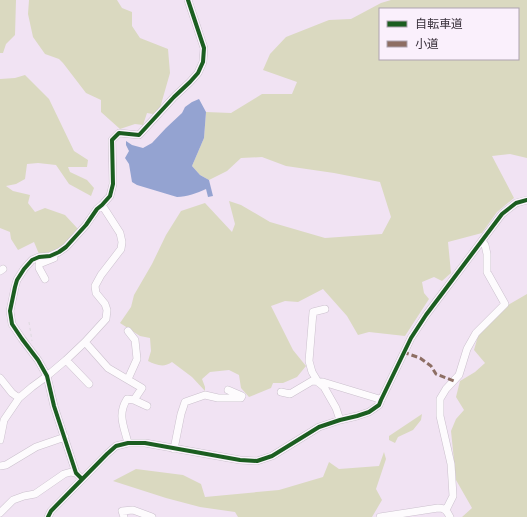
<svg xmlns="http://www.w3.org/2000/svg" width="527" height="517" font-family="Helvetica,'Noto Sans JP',sans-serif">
<rect width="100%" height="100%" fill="#f1e3f3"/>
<path fill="#dad9c0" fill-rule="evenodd" d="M0 0H16L15 35 6 44 3 53H0Z
M29 0H117L122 8 132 12V26L140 38 168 49 170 73 160 108 153 114 147 113 143 125 135 124 120 129 101 112V100L86 93 63 63 59 59 45 54 33 37 28 14Z
M391 0H527V158L510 154 492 156 514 198 497 212 482 233 448 242 451 273 442 281 434 277 422 282 424 293 429 299 405 336 369 332 358 335 347 316 323 289 298 302 285 301 271 306 293 350 306 366 297 377 283 383H273L271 388 249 397 241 388 239 375 229 370 210 372 202 379 205 387V391L192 377 172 362C164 368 156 365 148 361L151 351 150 338 140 336 120 323 131 307 134 295 152 264 166 235 181 211 205 203 232 232 235 224 229 201 241 205 270 222 325 238 382 234 391 217 380 182 334 173 286 166 262 157 241 158 227 171 209 180 200 175 192 166 204 138 206 112 231 113 262 94H292L297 82 263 70 270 54 286 37 329 20 351 19 381 3ZM380 9H518V59H380Z
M25 75 49 99 74 151 88 160 87 167H68L70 172 87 180 94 188 91 196 69 184 56 165 38 163 27 164 25 179 16 184 6 186 13 191 30 195 28 203 35 212 45 208 65 215 78 229 59 256 39 254 34 242 18 250 11 239 10 232 0 228V79L15 78Z
M527 294V517H462L472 508 456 480 451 431 456 419 464 410 456 397 460 381 475 372 485 363 474 350 478 336 508 305Z
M422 414 421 420 413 430 398 437 395 443 389 440V436Z
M384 452 386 459 376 489 382 500 372 517H238L235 512 200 507 166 498 113 481 136 469 183 475 201 484 205 497 279 490 323 477 329 462 339 469 379 466Z"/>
<path fill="#94a3d1" d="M199 99 206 112 204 138 192 166 200 175 209 180 213 196 208 197 206 189C197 193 187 197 177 197L137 185 132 182 129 164 125 158 129 151 126 145V141L132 145 143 148 152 143 166 128 182 113 185 107 192 102Z"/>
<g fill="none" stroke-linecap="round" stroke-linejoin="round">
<defs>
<path id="minor" d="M0 271 3 269
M45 279 39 268V264L54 258
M325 309 313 312 309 361 312 372 318 382 324 387 336 408 340 420
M85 342 108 368 142 388 134 400
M66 360 89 384
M0 378 12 393 19 398
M128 379 137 359 135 340 128 331
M281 392 290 394 312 381 323 382 376 398 381 400
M0 440 4 420 19 398 32 387 47 376 66 360 85 342 106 319 107 310 105 304 96 293 95 286 101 275 121 249 122 242 120 233 102 205
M128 443C124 426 117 415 127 399L134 400 147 406
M174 449 181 414 185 402 205 395 218 398H241L242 396 228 390
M0 466 6 465 36 447 65 437
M82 479 76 473 54 406 47 376 38 360 22 339 12 324 10 311 15 287 17 280 24 269 32 260 39 257 50 256 59 252 66 247 86 225 97 209 102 205 110 196 113 184 112 140 119 133 139 135 174 97 190 82 198 73 203 62 204 48 188 0
M446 510 453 496 451 464 440 416V399L446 389 459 375 467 349 476 333 505 304 487 272V254L485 245 482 241
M0 513 13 500 24 496 35 494 64 474 71 472 76 473
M48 517 51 511 107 454 116 446 128 443H145L240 460 257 461 272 456 319 427 340 420 357 416 369 412 379 405 381 400 411 338 426 315 502 214 516 203 527 200
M124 517 122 511 133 510 152 517
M380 517 438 508C445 508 447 511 450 517"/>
</defs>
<use href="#minor" stroke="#cbc0cd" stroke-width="8"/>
<path stroke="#dedadf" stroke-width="1" stroke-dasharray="3 3" stroke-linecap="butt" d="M29 322 32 341"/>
<use href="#minor" stroke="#fdfbfd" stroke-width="7"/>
<path stroke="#8d6e63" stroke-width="3" stroke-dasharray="6 3" stroke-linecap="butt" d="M403 352 420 358 431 366 436 374 454 381"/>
<defs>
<path id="cycleway" d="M82 479 76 473 54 406 47 376 38 360 22 339 12 324 10 311 15 287 17 280 24 269 32 260 39 257 50 256 59 252 66 247 86 225 97 209 102 205 110 196 113 184 112 140 119 133 139 135 174 97 190 82 198 73 203 62 204 48 188 0
M48 517 51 511 107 454 116 446 128 443H145L240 460 257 461 272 456 319 427 340 420 357 416 369 412 379 405 381 400 411 338 426 315 502 214 516 203 527 200"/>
</defs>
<use href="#cycleway" stroke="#faf0fc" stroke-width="6"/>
<use href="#cycleway" stroke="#1b5e20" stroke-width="4"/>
</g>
<rect x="379" y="8" width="140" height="52" fill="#faf0fc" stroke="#ada3af"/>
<rect x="387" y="21" width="20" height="6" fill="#1b5e20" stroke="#ada3af"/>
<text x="415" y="28" font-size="12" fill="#39303b">自転車道</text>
<rect x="387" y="41" width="20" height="6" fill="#8d6e63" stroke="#ada3af"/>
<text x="415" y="48" font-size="12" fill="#39303b">小道</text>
</svg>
